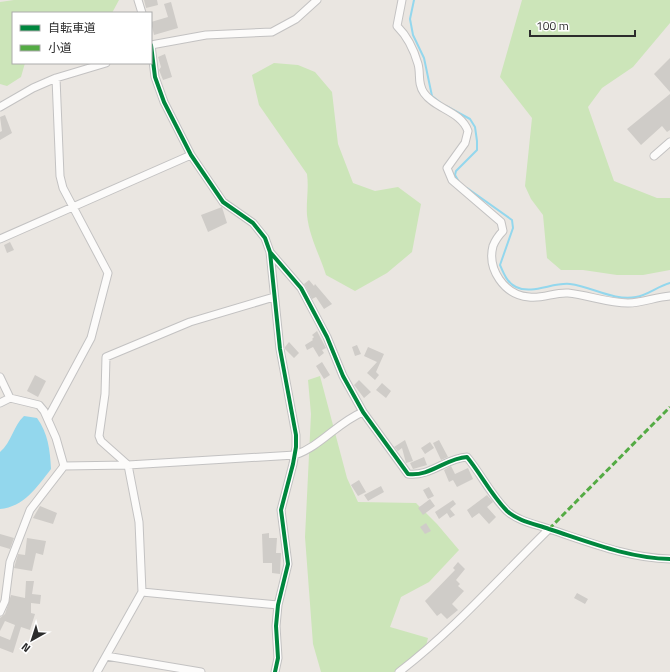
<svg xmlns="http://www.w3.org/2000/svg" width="670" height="672" font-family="'Titillium Web','Noto Sans JP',sans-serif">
<rect width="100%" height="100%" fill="#eae6e1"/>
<path fill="#cce5b9" d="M14 0H119L112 13H13V63H25L21 77 7 86 0 84V2Z
M522 0H670V23L633 67 602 88 588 107 614 181 657 198H670V270L643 275H617L583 270H561L547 258 543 215 531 199 525 186 532 118 500 77Z
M274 63 298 65 315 72 332 92 338 144 353 183 375 191 398 187 421 204 412 252 387 273 355 291 326 275C320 256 309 236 307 215 306 202 309 188 307 174L259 105 252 75Z
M320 376 347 478 358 502 416 503 437 524 459 550 429 582 401 597 390 627 428 638 424 654 394 672H321L313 644 305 537 311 414 308 380Z"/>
<path fill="#93d7ed" d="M24 416 37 418C48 433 50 450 51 469 37 487 24 507 0 509V452C12 442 13 426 24 416Z"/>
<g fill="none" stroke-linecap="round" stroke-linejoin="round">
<path stroke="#93d7ed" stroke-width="2" d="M414 0 410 19 413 35 424 58 432 96 442 104
M446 106 470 119 475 127 477 141V150L456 171 455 175 459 182
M467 188 512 220 513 228 500 265C503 272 507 283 516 287 532 295 553 282 570 284 593 287 613 301 636 297 648 295 658 286 670 283"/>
</g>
<path fill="#cfccc8" d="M144 0H157L158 5 146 8Z
M171 2 178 28 154 35 151 22 168 17 164 4Z
M165 54 172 77 163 80 159 70 161 67 158 57Z
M670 58V92L654 74Z
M670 94V130L667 132 662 126 641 145 627 129Z
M5 115 12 133 0 140V132L2 131 0 117Z
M222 207 227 223 208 232 201 215Z
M10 242 14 250 7 253 4 245Z
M309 280 314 286 315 284 332 304 324 309 316 297 312 299 304 284Z
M317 331 326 348 322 350 324 353 319 357 313 347 307 350 305 345 313 340 312 339 314 337 312 335Z
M289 342 299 353 294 358 285 349V347Z
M357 345 361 354 355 356 352 347Z
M368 347 384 354 376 372 379 375 375 380 367 373 377 362 364 356Z
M322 362 330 375 324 379 316 366Z
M35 375 46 381 38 397 27 391Z
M359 380 371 392 364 398 354 385Z
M382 383 391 391 386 398 376 390Z
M405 440 413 461 406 463 402 448 398 451 394 447Z
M439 440 448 457 441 460 433 443Z
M430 442 434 448 425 454 421 448Z
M424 457 427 465 413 469 410 463Z
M451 466 455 474 468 468 473 479 457 487 453 480 449 482 444 470Z
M359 480 366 492 358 496 351 485Z
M381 486 384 492 368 501 364 495Z
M429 487 434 496 428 499 423 490Z
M487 495 493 502 487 507 496 517 489 524 479 513 472 518 467 510Z
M430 499 435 506 423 515 418 508Z
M453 500 456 504 450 509 455 515 450 518 447 513 439 519 435 512Z
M40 506 57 513 53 524 33 518Z
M426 523 431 531 425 534 420 527Z
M269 533V538H277L276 553H281L280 574 272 573V563H263L262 534Z
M0 534 14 538 10 549 0 546Z
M27 538 46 541 43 555 36 553 32 571 14 568 18 554 25 555Z
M458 562 465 569 456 580 460 584 458 586 464 591 452 604 458 610 447 619 441 613 437 616 425 601 455 570 453 568Z
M26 581H34L32 594 41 595 40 604 31 603V613L35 614 30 630 21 627 13 653 0 648V636L10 640 15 625 5 621 0 631V618L5 614 11 595 25 598Z
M577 593 588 599 585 604 574 598Z"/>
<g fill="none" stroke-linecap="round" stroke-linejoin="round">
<defs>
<path id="minor" d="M138 0 142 13
M402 0 397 26C407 36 414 50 418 64 421 74 417 83 424 93 435 109 461 111 468 131L465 143 447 168 452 180 501 222 503 231C499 235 495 241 493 246 487 269 504 295 529 297 542 299 555 292 568 293 588 295 608 303 628 303 643 303 655 297 670 296
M151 45 155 77 164 102 191 155 223 202 253 223 265 238 270 252 280 349 296 435V447L293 464 281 510 288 564 278 605 276 626 278 658 275 672
M151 45 206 35 272 32 296 19 317 0
M0 107 33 88 56 78 106 63
M654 156 670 142
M0 239 191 155
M270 252 301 288 327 337 343 376 363 412 408 474C430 477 446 458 467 457 481 474 491 495 507 511 518 521 535 524 549 529 589 542 628 558 670 559
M0 377 10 398
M0 403 10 398 39 405 44 411 56 438 64 466
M48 418 91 338 108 273 63 188 60 176 56 78
M142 592 278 605
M0 612 5 601 10 562 30 510 64 466 128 465 295 455C321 446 338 422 363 412
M106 656 201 672
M97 672 142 592 139 522 128 465 101 441 99 436 105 394 106 357 190 322 274 297
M399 672C454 630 500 577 549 529"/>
</defs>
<use href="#minor" stroke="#c3c2c2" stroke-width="9"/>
<use href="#minor" stroke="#fcfbfa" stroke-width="7"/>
<path stroke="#54ab44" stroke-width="3" stroke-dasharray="6 3" stroke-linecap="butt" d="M549 529 670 407"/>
<defs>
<path id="cycleway" d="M151 45 155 77 164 102 191 155 223 202 253 223 265 238 270 252 280 349 296 435V447L293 464 281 510 288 564 278 605 276 626 278 658 275 672
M270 252 301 288 327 337 343 376 363 412 408 474C430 477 446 458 467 457 481 474 491 495 507 511 518 521 535 524 549 529 589 542 628 558 670 559"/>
</defs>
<use href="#cycleway" stroke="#fff" stroke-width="6"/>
<use href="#cycleway" stroke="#00873e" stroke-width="4"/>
</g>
<rect x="12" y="12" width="140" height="52" fill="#ffffff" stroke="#ababab"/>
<rect x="20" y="25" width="20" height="6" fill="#00873e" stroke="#ababab"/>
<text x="48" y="32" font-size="12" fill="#2c2c2c">自転車道</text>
<rect x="20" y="45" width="20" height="6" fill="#54ab44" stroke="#ababab"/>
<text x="48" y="52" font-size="12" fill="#2c2c2c">小道</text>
<g transform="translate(32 640) rotate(219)" stroke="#ffffff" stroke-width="3" paint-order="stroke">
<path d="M0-3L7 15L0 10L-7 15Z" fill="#2c2c2c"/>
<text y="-6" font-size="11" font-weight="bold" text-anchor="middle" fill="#2c2c2c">N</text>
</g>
<path d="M530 30v6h105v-6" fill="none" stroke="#2c2c2c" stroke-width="2"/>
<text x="536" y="30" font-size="12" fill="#2c2c2c" stroke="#ffffff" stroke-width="3" paint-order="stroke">100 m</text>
</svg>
